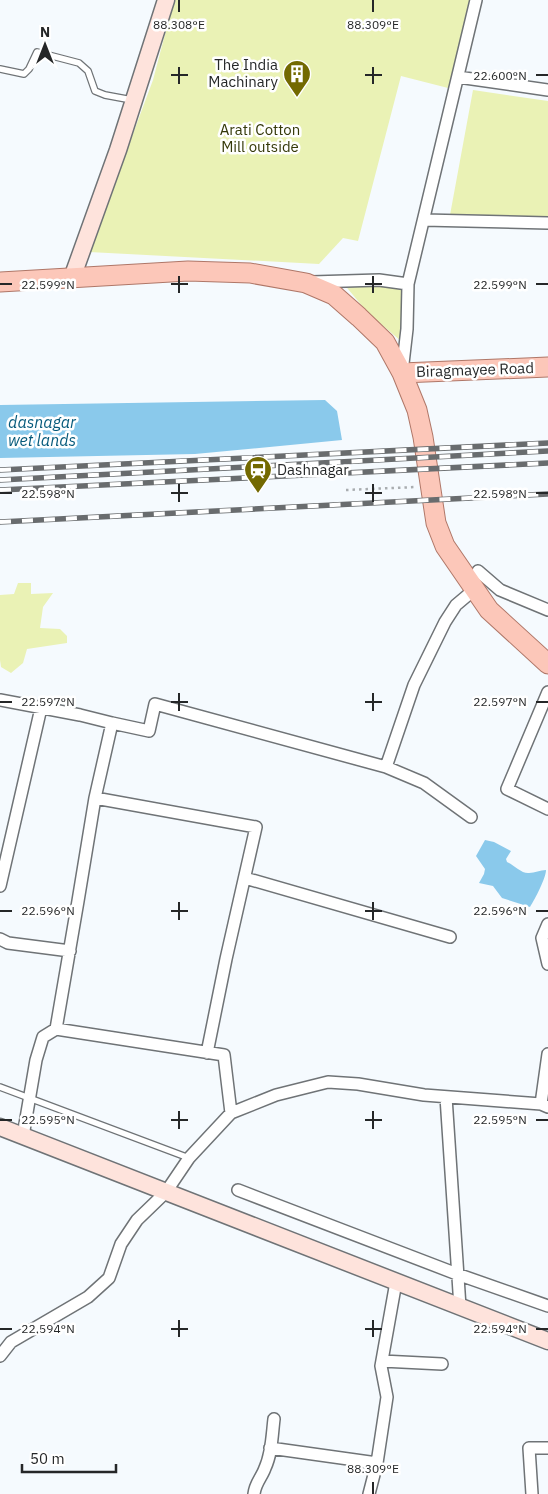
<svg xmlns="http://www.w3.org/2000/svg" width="548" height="1494" font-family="'IBM Plex Sans',sans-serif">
<rect width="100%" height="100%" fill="#f5fafe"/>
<path fill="#eaf2b5" d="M174 0H472L452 89 401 76 358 241 343 238 319 264 89 252 153 80Z
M473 90 548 101V218L450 215Z
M343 283 379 286 404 290 401 341 368 313Z
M18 583H31V594L53 593 43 607 40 628 60 629 67 636V643L27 649 23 663 11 673 1 667 0 660V595L14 594Z"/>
<path fill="#8ac9eb" d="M325 400 337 411 342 440 195 454 0 458V405Z
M485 840 494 842 511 851 506 859 507 862C514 865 522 874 529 873 535 873 540 870 546 870 546 878 535 899 530 907L502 898 493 886 479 883 484 874 485 869 476 856Z"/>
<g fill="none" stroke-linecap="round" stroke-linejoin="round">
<defs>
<path id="lane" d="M0 69 24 74 29 69 37 52 79 63 88 71 95 91 105 95 132 100
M0 1087 189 1158"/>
<path id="street" d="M458 77 548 90
M424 220 548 223
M312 282 379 280 408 284 476 0
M402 372 407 329 408 284
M478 571 500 590 548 610
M548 692 507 789 548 809
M0 700 80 715 112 723
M386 767 424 783 471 817
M245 878 450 937
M0 886 41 708
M548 924 542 938 548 964
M0 939 8 943 70 951
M56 1029 78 901 95 798
M207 1053 226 959 256 827 95 798 112 723 149 731 155 704 386 767 414 685 445 622 456 605 475 589
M446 1097 460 1307
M541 1104 548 1054
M23 1136 36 1060 43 1037 56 1029 224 1055 231 1113
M238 1190 457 1274 548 1306
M0 1356 11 1342 88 1297 109 1278 121 1244 137 1220 166 1192 189 1158 231 1113 276 1095 328 1082 358 1084 424 1095 541 1104 548 1107
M382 1361 442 1364
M270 1448 377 1463
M254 1494C255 1483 262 1477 265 1468 272 1453 272 1435 274 1419
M369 1494 377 1463 387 1397 381 1366 396 1282
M532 1494 529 1448H548"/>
<path id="secondary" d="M72 278 118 150 166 0
M0 1127 548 1341"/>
<path id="primary" d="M0 282 188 271 250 273 306 283 334 295 359 317 385 342 402 373 417 410 423 437 436 523 445 546 489 610 548 664
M402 373 548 367"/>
</defs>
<use href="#lane" stroke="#6f7376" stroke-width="8"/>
<use href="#street" stroke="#6f7376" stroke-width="14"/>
<use href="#secondary" stroke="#6f7376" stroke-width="19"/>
<use href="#primary" stroke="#af7768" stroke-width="21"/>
<path stroke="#a9adb0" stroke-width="2.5" stroke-dasharray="2.5 4" stroke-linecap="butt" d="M346 490 416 487"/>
<use href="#lane" stroke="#fff" stroke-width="5.5"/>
<use href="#street" stroke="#fff" stroke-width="11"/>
<use href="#secondary" stroke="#fee3dc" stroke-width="16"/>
<use href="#primary" stroke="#fcc7b9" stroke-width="19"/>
<defs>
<path id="rail" d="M0 470 548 443
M0 480 548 451
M0 490 548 463
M0 522 548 494"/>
</defs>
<use href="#rail" stroke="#696c6e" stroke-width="5.5"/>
<use href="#rail" stroke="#fff" stroke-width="4" stroke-dasharray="11" stroke-linecap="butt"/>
</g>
<path fill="none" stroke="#252728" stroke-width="2" d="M179 0V12M373 0V12M179 67V84M373 67V84M171 75H188M365 75H382M536 75H548M179 276V293M373 276V293M0 284H12M171 284H188M365 284H382M536 284H548M179 484V502M373 484V502M0 493H12M171 493H188M365 493H382M536 493H548M179 693V711M373 693V711M0 702H12M171 702H188M365 702H382M536 702H548M179 902V920M373 902V920M0 911H12M171 911H188M365 911H382M536 911H548M179 1111V1129M373 1111V1129M0 1120H12M171 1120H188M365 1120H382M536 1120H548M179 1320V1337M373 1320V1337M0 1329H12M171 1329H188M365 1329H382M536 1329H548M373 1482V1494"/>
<defs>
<symbol id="building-pin" viewBox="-11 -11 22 30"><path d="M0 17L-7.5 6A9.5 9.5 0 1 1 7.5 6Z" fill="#736901" stroke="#fff"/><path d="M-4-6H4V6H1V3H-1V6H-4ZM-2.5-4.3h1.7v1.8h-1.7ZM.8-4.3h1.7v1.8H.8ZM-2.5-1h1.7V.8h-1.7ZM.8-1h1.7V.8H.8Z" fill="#fff"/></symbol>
<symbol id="station-pin" viewBox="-11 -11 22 30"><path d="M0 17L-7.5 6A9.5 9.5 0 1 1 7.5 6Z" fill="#736901" stroke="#fff"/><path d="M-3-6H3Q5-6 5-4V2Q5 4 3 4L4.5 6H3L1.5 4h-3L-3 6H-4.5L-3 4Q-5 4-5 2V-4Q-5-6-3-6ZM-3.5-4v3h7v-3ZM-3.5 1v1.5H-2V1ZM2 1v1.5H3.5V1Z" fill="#fff"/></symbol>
</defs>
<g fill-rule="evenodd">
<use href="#building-pin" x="281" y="58" width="32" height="43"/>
<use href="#station-pin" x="242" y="454" width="32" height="43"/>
</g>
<g text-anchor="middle" stroke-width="5" stroke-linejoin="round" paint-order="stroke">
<g font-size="15" fill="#252728" stroke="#fff" text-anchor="end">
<text x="278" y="70">The India<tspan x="278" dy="17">Machinary</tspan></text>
<text x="277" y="475" text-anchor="start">Dashnagar</text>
</g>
<g font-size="15" fill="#353909" stroke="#fff">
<text x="260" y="135">Arati Cotton<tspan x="260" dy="17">Mill outside</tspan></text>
</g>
<g font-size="15" fill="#252728" stroke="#fff">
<text transform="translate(475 370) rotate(-2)" y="5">Biragmayee Road</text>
</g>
<g font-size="16" font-style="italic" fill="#065a7b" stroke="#fff">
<text x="42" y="428">dasnagar<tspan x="42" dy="18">wet lands</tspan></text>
</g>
</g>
<g font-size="12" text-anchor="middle" fill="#252728" stroke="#fff" stroke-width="5" stroke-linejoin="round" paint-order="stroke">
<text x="179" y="29">88.308°E</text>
<text x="373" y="29">88.309°E</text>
<text x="500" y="80">22.600°N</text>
<text x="48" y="289">22.599°N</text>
<text x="500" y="289">22.599°N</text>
<text x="48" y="498">22.598°N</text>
<text x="500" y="498">22.598°N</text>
<text x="48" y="706">22.597°N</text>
<text x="500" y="706">22.597°N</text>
<text x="48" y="915">22.596°N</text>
<text x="500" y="915">22.596°N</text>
<text x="48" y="1124">22.595°N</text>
<text x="500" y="1124">22.595°N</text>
<text x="48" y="1333">22.594°N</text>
<text x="500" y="1333">22.594°N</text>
<text x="373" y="1473">88.309°E</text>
</g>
<g transform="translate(45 45)" stroke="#ffffff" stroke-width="4" paint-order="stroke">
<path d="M0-4L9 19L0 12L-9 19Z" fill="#252728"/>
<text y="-8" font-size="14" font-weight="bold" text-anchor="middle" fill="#252728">N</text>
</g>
<path d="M22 1464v8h94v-8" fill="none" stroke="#252728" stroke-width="2.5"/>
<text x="30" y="1464" font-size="15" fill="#252728" stroke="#ffffff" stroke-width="4" paint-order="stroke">50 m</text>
</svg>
